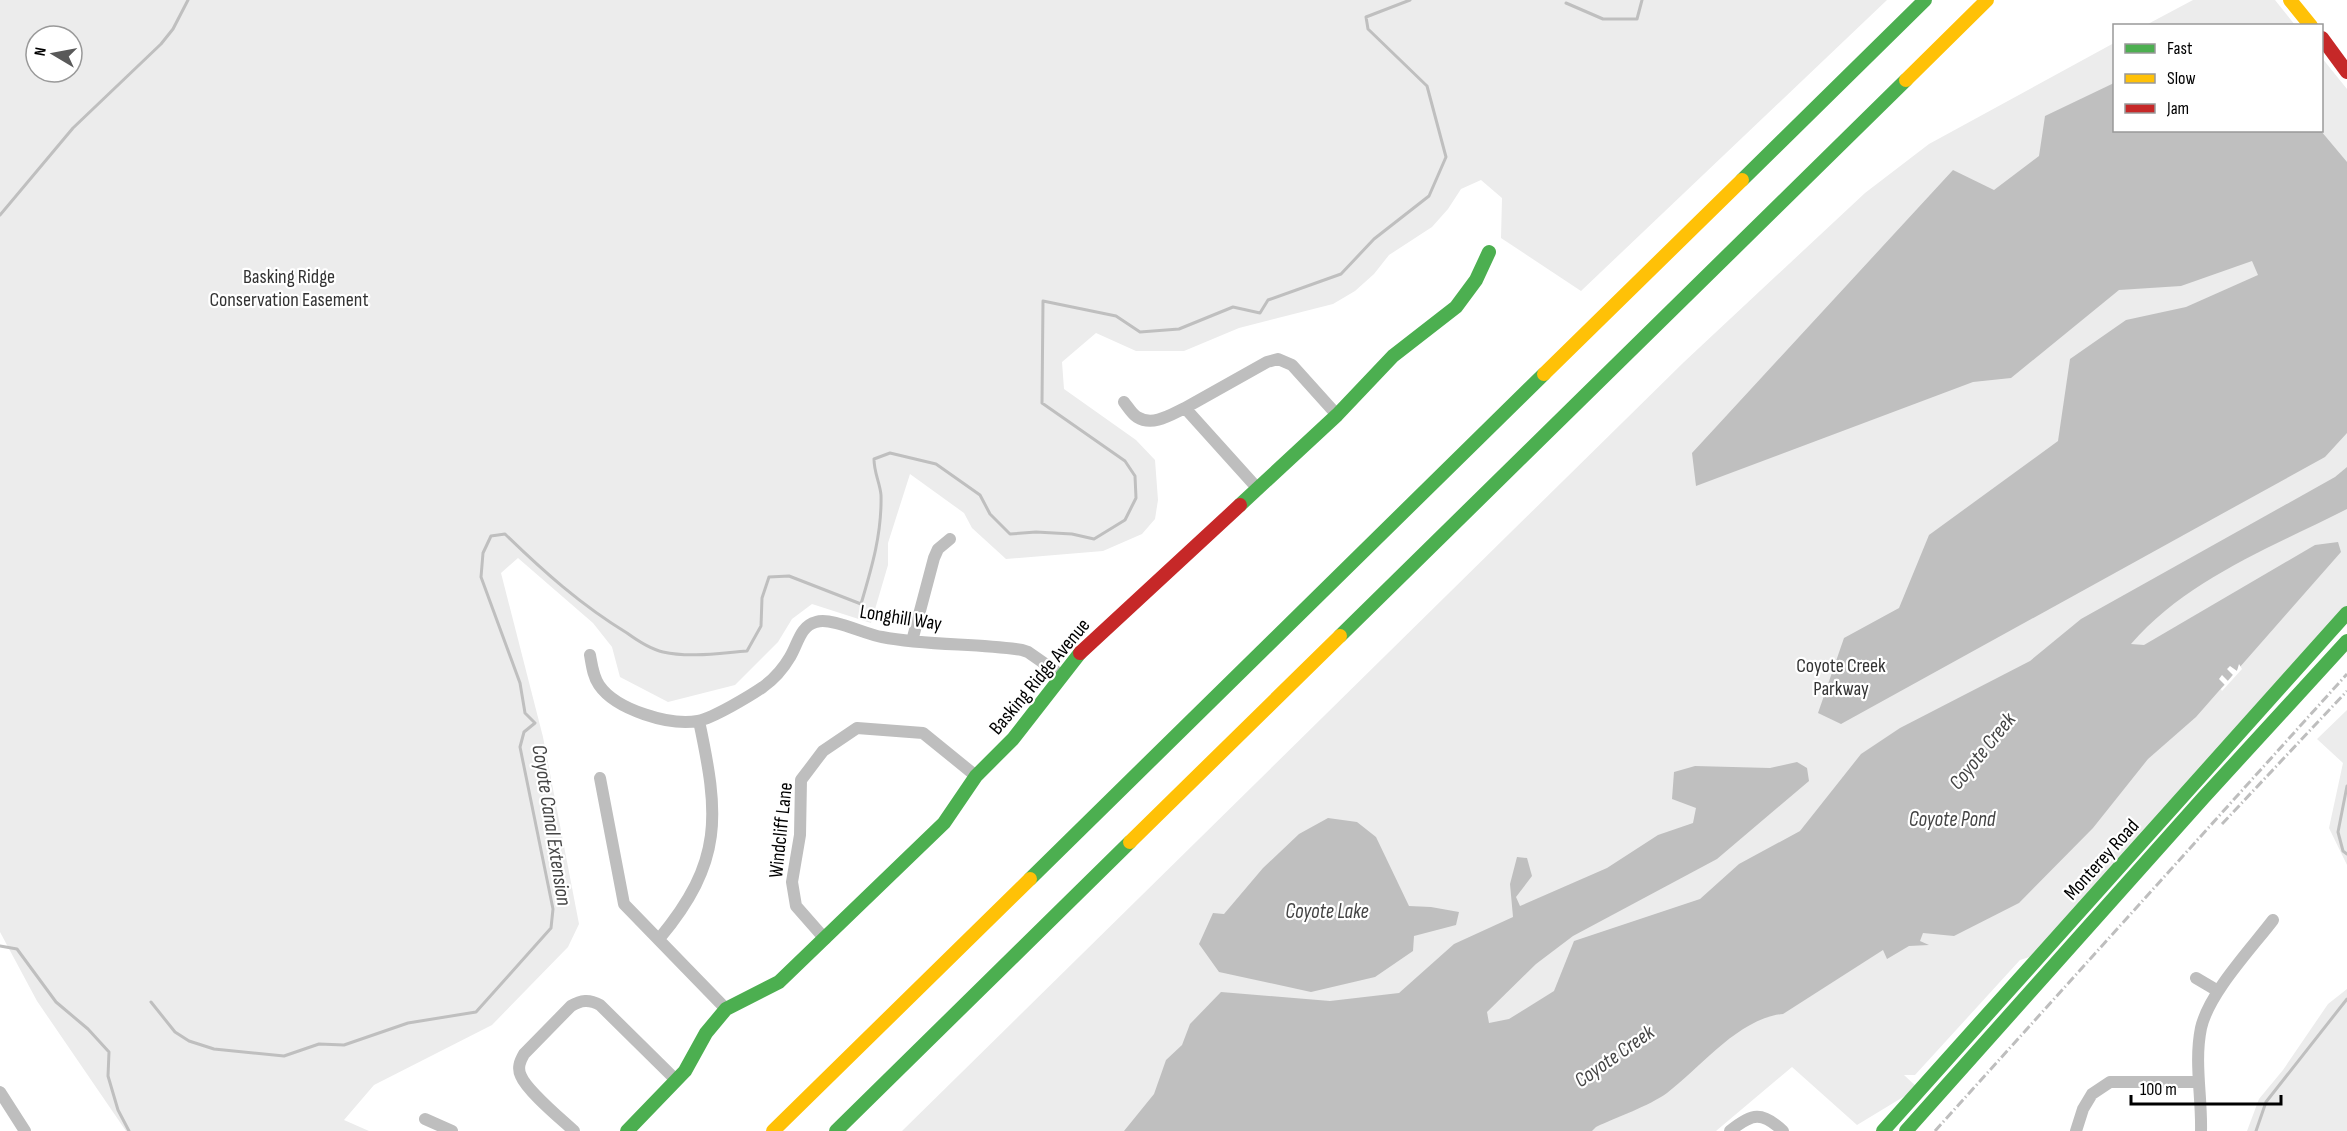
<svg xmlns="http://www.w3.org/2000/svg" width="2347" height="1131" font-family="'Sofia Sans Condensed',sans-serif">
<rect width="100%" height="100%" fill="#fff"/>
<path fill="#ececec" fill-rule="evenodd" d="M0 0H1887L1581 291 1501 238 1502 198 1481 180 1461 189 1448 209 1432 227 1389 255 1374 274 1355 291 1333 304 1239 328 1184 351H1136L1096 333 1062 362 1064 389 1136 440 1155 460 1158 500 1155 519 1142 534 1103 551 1006 559 972 528 964 513 910 474 888 543V565L871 623 812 604 792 619 778 642 735 685 668 702 620 677 612 647 593 623 518 558 501 573 543 737 579 924 568 947 492 1025 374 1085 344 1120 369 1131H126L37 1001 0 932ZM36 36H72V72H36Z
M2193 0H2275L2295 25H2146Z
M2114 43V130H2322V58L2347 89V610L2042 953 2020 960 1915 1075H1904L1918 1088 1857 1125 1792 1067 1716 1131H902L1684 362 1865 193 1929 144Z
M2347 710V865L2329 828 2343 763 2317 739Z
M2347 989V1131H2247L2259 1099 2283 1070 2328 1004Z"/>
<path fill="#bfbfbf" d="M2114 83V130L2321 131 2347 162V433L2325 457 1841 724 1818 713 1844 638 1899 608 1929 535 2058 441 2070 359 2126 320 2186 307 2258 275 2252 261 2181 286 2119 290 2011 378 1973 382 1696 486 1692 453 1953 170 1994 190 2039 156 2045 116Z
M2347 467V509C2272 547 2187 579 2131 644L2144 645 2315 545 2338 542 2341 552 2196 717 2148 759 2093 828 2019 903 1954 936 1923 933 1920 941 1929 945 1909 946 1887 959 1883 950 1783 1014C1739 1018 1701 1067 1667 1093 1649 1106 1617 1117 1596 1127L1592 1131H1124L1154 1094 1166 1060 1182 1045 1190 1024 1221 992 1330 1001 1399 993 1454 944 1513 917 1510 884 1517 857 1527 858 1532 876 1516 897 1520 906 1607 868 1658 835 1693 823 1696 808 1672 799 1674 772 1695 766 1770 768 1797 762 1807 768 1809 781 1717 859 1573 936 1536 964 1487 1012 1489 1023 1509 1019 1554 991 1574 941 1700 899 1739 864 1800 831 1861 754 1900 728 2030 661 2081 619 2335 477Z
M1328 818 1357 822 1376 837 1409 906 1431 907 1459 912 1456 925 1414 936 1413 951 1375 977 1311 992 1219 972 1199 944 1213 913 1224 914 1263 868 1299 834Z"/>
<path fill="#fff" d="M2239 664 2242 669 2222 691 2221 689 2225 685 2219 679 2222 675 2228 681 2233 675 2227 669 2230 666 2237 671Z"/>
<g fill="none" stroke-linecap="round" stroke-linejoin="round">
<path stroke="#bfbfbf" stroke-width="3" d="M1566 3 1603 19H1637L1642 0
M0 215 73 128 161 44 173 29 188 0
M2347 786 2338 832 2343 851 2347 854
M0 946 17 949 56 1002 88 1029 109 1052 108 1076 118 1110 129 1131
M151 1002 175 1032 189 1041 214 1049 284 1056 319 1044 344 1045 408 1023 476 1012 551 928 553 909 520 747 524 732 535 723 525 713 520 683 481 577 483 553 491 536 505 534C543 571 581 605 627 633 638 641 650 649 663 652 690 658 720 653 747 651L761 626 762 598 769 577 789 576 861 604C872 567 882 533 881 495 880 483 874 473 874 459L890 453 936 464 980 495 990 514 1010 534 1036 532 1072 534 1094 539 1125 520 1136 498 1135 476 1125 461 1042 403 1043 301 1116 316 1140 332 1179 329 1233 307 1260 313 1268 300 1341 274 1374 239 1429 196 1446 157 1427 86 1368 29 1366 17 1410 0
M2256 1131 2266 1102 2347 999"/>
<path stroke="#bebebe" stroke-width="12" d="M1124 402C1128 407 1132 414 1137 417 1153 427 1172 414 1185 408
M1258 489 1185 408 1267 362 1278 359 1292 365 1337 415
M912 641 934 558 938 549 950 539
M590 655C592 666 593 676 599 685 616 710 670 726 698 721 713 718 750 696 763 687 774 679 783 669 790 657 798 644 800 626 816 622 832 617 864 634 882 637 928 646 976 643 1022 650L1028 652 1061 675
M600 778 624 904 726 1009
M659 939C724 861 719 815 699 721
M825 939 796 906 792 882 800 835 801 780 823 751 857 728 923 733 976 776
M2196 978 2218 991
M0 1092 25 1131
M425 1119 452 1131
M574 1131C561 1119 527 1091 521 1076 517 1068 520 1061 524 1054L571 1006C581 1000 589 999 600 1005L676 1080
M1730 1131C1752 1113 1762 1111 1783 1131
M2076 1131 2083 1109 2092 1094 2110 1082H2199
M2201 1131C2202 1097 2194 1062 2201 1028 2209 993 2251 949 2273 920"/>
<path stroke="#4caf50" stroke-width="14" d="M1742 180 1925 0
M1240 505 1337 415 1393 356 1456 307 1476 280 1489 252
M1340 636 1906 80
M1030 879 1544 374
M627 1131 685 1071 706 1033 726 1009 779 982 944 823 976 776 1013 739 1080 653
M836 1131 1130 842
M1883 1131 2347 613
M1906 1131 2204 797 2347 641"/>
<path stroke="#ffc107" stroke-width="14" d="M2290 0 2311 26
M1906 80 1987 0
M1544 374 1742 180
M1130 842 1340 636
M773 1131 1030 879"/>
<path stroke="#c62828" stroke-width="14" d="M2322 38 2347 72
M1080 653 1240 505"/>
<path stroke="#bebebe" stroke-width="3" stroke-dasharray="9 3 1.5 3" stroke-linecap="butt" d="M2222 824 2347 691
M1935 1131 2347 674"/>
</g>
<g text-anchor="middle" stroke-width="4.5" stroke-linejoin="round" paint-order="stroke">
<g font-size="20" fill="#333" stroke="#fff">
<text x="289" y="283">Basking Ridge<tspan x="289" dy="23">Conservation Easement</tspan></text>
<text x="1841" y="672">Coyote Creek<tspan x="1841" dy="23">Parkway</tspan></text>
</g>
<g font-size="20" fill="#000" stroke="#fff">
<text transform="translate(901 617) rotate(9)" y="7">Longhill Way</text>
<text transform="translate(1039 676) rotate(-50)" y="7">Basking Ridge Avenue</text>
<text transform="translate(780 830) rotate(-84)" y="7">Windcliff Lane</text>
<text transform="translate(2101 859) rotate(-48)" y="7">Monterey Road</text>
</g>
<g font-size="21" font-style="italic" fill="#444" stroke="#fff">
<text transform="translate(1982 751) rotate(-51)" y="7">Coyote Creek</text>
<text x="1952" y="826">Coyote Pond</text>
<text transform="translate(552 825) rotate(81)" y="7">Coyote Canal Extension</text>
<text x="1327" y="918">Coyote Lake</text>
<text transform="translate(1614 1056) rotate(-35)" y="7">Coyote Creek</text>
</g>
</g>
<rect x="2113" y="24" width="210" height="108" fill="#ffffff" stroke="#999999" stroke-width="1.5"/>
<rect x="2125" y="44" width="30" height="9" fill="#4caf50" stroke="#999999" stroke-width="1.5"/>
<text x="2167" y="54" font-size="18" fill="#000000">Fast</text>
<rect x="2125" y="74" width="30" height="9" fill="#ffc107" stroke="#999999" stroke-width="1.5"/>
<text x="2167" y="84" font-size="18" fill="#000000">Slow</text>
<rect x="2125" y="104" width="30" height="9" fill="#c62828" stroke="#999999" stroke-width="1.5"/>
<text x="2167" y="114" font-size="18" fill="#000000">Jam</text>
<g transform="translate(54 54) rotate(280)"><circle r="28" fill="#ffffff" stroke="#999999" stroke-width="1.5"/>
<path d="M0-4.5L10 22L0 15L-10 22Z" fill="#595959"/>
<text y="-9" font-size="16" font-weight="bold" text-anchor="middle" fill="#000000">N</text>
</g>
<path d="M2131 1095v9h150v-9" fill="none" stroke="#000000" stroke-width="3"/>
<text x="2140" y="1095" font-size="18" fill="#000000" stroke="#ffffff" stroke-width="4.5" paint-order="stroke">100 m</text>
</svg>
